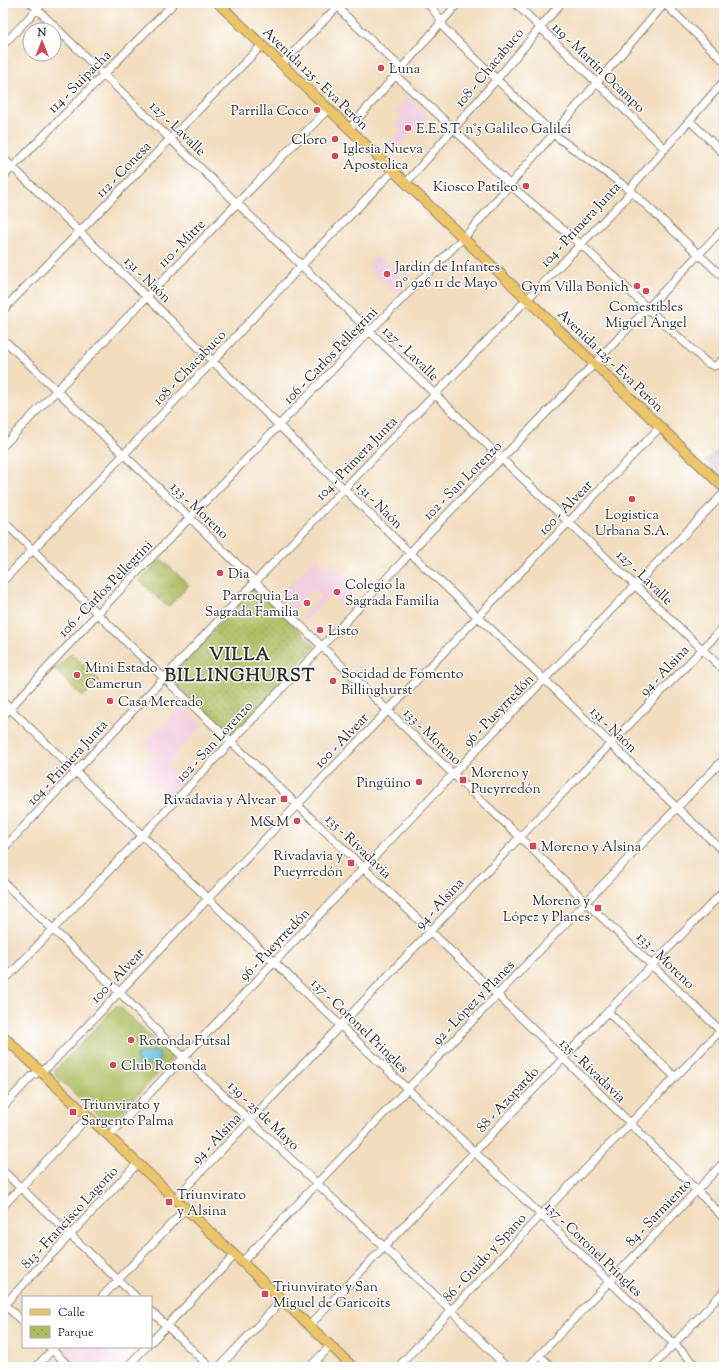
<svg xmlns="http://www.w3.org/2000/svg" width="727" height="1370" font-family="'Sorts Mill Goudy',serif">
<defs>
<pattern id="industrial-furrows" width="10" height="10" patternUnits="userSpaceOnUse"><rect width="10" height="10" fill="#cfbdcf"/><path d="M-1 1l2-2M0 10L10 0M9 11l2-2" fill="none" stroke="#a89aa8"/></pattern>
<pattern id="grass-tufts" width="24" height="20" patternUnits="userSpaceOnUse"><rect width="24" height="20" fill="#adbd60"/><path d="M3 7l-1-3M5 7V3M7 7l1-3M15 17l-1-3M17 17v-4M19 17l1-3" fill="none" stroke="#8d9a4f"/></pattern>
<pattern id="park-dots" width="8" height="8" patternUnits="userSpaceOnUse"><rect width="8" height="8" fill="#adbd60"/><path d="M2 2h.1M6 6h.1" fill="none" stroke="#8d9a4f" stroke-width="1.8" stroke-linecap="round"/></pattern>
</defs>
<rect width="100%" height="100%" fill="#fff"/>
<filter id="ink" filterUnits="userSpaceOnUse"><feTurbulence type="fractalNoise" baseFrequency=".025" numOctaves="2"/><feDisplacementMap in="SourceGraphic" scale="8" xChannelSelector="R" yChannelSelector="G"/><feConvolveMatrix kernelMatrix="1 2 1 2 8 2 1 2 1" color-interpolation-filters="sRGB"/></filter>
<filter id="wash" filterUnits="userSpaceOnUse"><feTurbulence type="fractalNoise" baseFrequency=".012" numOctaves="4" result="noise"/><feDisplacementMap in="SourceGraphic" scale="16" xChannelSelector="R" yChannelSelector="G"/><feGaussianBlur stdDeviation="0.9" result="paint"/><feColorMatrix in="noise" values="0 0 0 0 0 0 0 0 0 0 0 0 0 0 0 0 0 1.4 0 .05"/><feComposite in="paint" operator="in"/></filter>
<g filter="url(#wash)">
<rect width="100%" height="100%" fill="#f2ddbe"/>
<path fill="#f2cfe1" d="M409 98 428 116 388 157 382 151 402 131 395 124 402 117 396 111Z
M378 255 407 283 396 294 367 266Z
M316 558 327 568 332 564 360 589 343 607 330 595 305 621 301 617 321 596 313 589 294 610 280 596Z
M181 705 203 726 166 765 183 781 167 797 140 771 155 754 144 744Z
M63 1347H137L118 1367H78L63 1352 62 1348Z"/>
<path fill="url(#industrial-furrows)" d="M724 441V478L705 461Z"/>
<path fill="url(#grass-tufts)" stroke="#6c7446" d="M161 559 189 585 168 607 140 581Z"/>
<path fill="url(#park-dots)" stroke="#6c7446" d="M251 589 258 590 315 646 231 737 169 679Z"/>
<path fill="#adbd60" stroke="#6c7446" d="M71 653 99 680 83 697 55 670Z
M116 1006 120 1007 171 1056V1060L110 1124 106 1123 55 1075V1071Z"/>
<path fill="#5ec0dd" stroke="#447684" d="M159 1051 160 1063 138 1066 136 1054Z"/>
</g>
<g filter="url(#ink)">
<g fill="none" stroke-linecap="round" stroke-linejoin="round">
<defs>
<path id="minor" d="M31 3 104 75 502 459 724 670
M338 3 343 13 401 68
M428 3 438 16 445 29 553 134 630 190 724 278
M515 3 665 149
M664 3 724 61
M3 45 43 3
M281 65 341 3
M395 75 454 129 510 185 587 250 647 308 707 363 714 366 717 365 724 358
M690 121 724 154
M349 129 458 3
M3 158 80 232 410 553 545 680 676 807 724 852
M3 177 174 3
M406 183 497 79 561 3
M3 310 261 46
M3 339 190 518 453 774 520 837 595 911 724 1034
M3 446 328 109
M3 521C57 573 110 627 165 679 319 826 475 972 628 1121 660 1153 692 1186 724 1218
M3 581 213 361 302 265 393 171
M3 702 341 1026 541 1215 698 1367
M3 716 98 613 362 339 471 230 665 3
M3 849C208 630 415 413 625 199L634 184 724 81
M3 882 119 992 184 1058 452 1311 506 1367
M3 982 403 561 416 546 595 363 724 228
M608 1012 675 1077
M3 1107 32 1076 49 1066 298 804 660 427
M109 1136 453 774 724 493
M3 1171 136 1297
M175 1199 520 837 724 627
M3 1206 88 1117
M242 1262 586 902 724 759
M102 1297 185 1209
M3 1303 23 1322
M3 1306 137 1164
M151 1311 210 1367
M309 1326 652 965 724 891
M151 1342 235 1255
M49 1347 70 1367
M539 1355 552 1367
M36 1367 55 1347
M127 1367 146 1347
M219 1367 282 1300
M310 1367 330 1346
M398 1367 541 1215 724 1027
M528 1367 724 1162
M652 1367 724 1291"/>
<path id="major" d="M218 3 724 488
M3 1036 353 1367"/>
</defs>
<use href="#minor" stroke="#8e8474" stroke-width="9"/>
<use href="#major" stroke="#8e8474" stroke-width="11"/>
<use href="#minor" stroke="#fff" stroke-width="7"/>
<use href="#major" stroke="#edc569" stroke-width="9"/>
</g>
</g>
<g fill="#d1495b" stroke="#fff" stroke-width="1.5">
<circle cx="381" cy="68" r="4"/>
<circle cx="317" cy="110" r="4"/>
<circle cx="408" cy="128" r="4"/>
<circle cx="335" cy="139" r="4"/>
<circle cx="335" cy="156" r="4"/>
<circle cx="526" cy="186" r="4"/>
<circle cx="387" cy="274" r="4"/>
<circle cx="637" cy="286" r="4"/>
<circle cx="646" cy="291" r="4"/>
<circle cx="632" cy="499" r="4"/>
<circle cx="220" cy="573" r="4"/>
<circle cx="337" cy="592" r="4"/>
<circle cx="307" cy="603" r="4"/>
<circle cx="320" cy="630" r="4"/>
<circle cx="77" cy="675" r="4"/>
<circle cx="333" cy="681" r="4"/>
<circle cx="110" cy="701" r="4"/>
<rect x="459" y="776" width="8" height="8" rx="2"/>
<circle cx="419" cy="782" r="4"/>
<rect x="280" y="795" width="8" height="8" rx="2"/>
<circle cx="297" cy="821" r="4"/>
<rect x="529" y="842" width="8" height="8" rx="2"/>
<rect x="347" y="859" width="8" height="8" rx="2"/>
<rect x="594" y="904" width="8" height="8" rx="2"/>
<circle cx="131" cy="1040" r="4"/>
<circle cx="113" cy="1065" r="4"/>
<rect x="69" y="1108" width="8" height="8" rx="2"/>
<rect x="165" y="1198" width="8" height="8" rx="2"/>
<rect x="261" y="1290" width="8" height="8" rx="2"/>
</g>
<g text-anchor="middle" stroke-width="3" stroke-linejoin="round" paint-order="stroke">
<g font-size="14" fill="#2b2b2b" stroke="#fff">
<text transform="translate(489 67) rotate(-50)" y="5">108 - Chacabuco</text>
<text transform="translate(599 67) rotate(44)" y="5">119 - Martín Ocampo</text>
<text transform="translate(316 78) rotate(44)" y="5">Avenida 125 - Eva Perón</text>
<text transform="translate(79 81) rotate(-45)" y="5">114 - Suipacha</text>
<text transform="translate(178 128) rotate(44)" y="5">127 - Lavalle</text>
<text transform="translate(123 169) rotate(-46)" y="5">112 - Conesa</text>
<text transform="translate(580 224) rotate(-47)" y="5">104 - Primera Junta</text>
<text transform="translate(181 243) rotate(-46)" y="5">110 - Mitre</text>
<text transform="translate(148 279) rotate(44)" y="5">131 - Naón</text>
<text transform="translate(411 353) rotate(44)" y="5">127 - Lavalle</text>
<text transform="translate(330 355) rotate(-46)" y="5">106 - Carlos Pellegrini</text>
<text transform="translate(611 360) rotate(44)" y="5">Avenida 125 - Eva Perón</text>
<text transform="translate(189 367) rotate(-46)" y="5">108 - Chacabuco</text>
<text transform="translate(356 458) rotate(-46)" y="5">104 - Primera Junta</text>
<text transform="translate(462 480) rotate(-45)" y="5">102 - San Lorenzo</text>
<text transform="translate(380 505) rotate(45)" y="5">131 - Naón</text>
<text transform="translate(565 507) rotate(-46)" y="5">100 - Alvear</text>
<text transform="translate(200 510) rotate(44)" y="5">133 - Moreno</text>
<text transform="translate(645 577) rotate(44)" y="5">127 - Lavalle</text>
<text transform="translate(105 588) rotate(-46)" y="5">106 - Carlos Pellegrini</text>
<text transform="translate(664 670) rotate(-46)" y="5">94 - Alsina</text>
<text transform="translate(498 710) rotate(-46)" y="5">96 - Pueyrredón</text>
<text transform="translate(614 729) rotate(44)" y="5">131 - Naón</text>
<text transform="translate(433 736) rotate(44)" y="5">133 - Moreno</text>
<text transform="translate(341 740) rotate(-46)" y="5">100 - Alvear</text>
<text transform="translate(214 741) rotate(-47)" y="5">102 - San Lorenzo</text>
<text transform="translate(67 762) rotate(-47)" y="5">104 - Primera Junta</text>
<text transform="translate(359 846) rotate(44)" y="5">135 - Rivadavia</text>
<text transform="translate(439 903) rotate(-47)" y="5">94 - Alsina</text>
<text transform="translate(274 944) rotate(-46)" y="5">96 - Pueyrredón</text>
<text transform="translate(666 960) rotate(44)" y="5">133 - Moreno</text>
<text transform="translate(117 975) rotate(-46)" y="5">100 - Alvear</text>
<text transform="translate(473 1002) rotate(-46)" y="5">92 - López y Planes</text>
<text transform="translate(360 1025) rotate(44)" y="5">137 - Coronel Pringles</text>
<text transform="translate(593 1070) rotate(44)" y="5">135 - Rivadavia</text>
<text transform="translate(507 1099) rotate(-47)" y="5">88 - Azopardo</text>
<text transform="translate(264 1115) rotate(44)" y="5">139 - 25 de Mayo</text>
<text transform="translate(216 1138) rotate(-46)" y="5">94 - Alsina</text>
<text transform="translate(658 1212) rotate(-46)" y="5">84 - Sarmiento</text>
<text transform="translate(69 1217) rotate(-47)" y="5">813 - Francisco Lagorio</text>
<text transform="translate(594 1249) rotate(44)" y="5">137 - Coronel Pringles</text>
<text transform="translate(484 1257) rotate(-47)" y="5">86 - Guido y Spano</text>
</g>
<g font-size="14" fill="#2b2b2b" stroke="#fff" text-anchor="start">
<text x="389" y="73">Luna</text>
<text x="309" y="115" text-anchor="end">Parrilla Coco</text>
<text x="416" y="133">E.E.S.T. n°5 Galileo Galilei</text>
<text x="327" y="144" text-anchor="end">Cloro</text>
<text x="343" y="153">Iglesia Nueva<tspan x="343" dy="16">Apostolica</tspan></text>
<text x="518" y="191" text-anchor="end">Kiosco Patileo</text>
<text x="395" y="271">Jardín de Infantes<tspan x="395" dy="16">nº 926 11 de Mayo</tspan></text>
<text x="629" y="291" text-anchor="end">Gym Villa Bonich</text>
<text x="646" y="311" text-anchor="middle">Comestibles<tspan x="646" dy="16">Miguel Ángel</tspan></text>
<text x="632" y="519" text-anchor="middle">Logistica<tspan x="632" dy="16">Urbana S.A.</tspan></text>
<text x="228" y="578">Dia</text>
<text x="345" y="589">Colegio la<tspan x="345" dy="16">Sagrada Familia</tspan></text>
<text x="299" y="600" text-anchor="end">Parroquia La<tspan x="299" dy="16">Sagrada Familia</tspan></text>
<text x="328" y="635">Listo</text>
<text x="85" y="672">Mini Estado<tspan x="85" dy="16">Camerun</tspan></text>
<text x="341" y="678">Socidad de Fomento<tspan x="341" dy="16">Billinghurst</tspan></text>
<text x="118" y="706">Casa Mercado</text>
<text x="471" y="777">Moreno y<tspan x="471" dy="16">Pueyrredón</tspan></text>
<text x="411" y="787" text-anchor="end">Pingüino</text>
<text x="276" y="804" text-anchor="end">Rivadavia y Alvear</text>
<text x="289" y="826" text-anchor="end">M&amp;M</text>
<text x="541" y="851">Moreno y Alsina</text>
<text x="343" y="860" text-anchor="end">Rivadavia y<tspan x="343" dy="16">Pueyrredón</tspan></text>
<text x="590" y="905" text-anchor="end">Moreno y<tspan x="590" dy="16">López y Planes</tspan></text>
<text x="139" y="1045">Rotonda Futsal</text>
<text x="121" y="1070">Club Rotonda</text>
<text x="81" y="1109">Triunvirato y<tspan x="81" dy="16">Sargento Palma</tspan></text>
<text x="177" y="1199">Triunvirato<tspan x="177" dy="16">y Alsina</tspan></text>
<text x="273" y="1291">Triunvirato y San<tspan x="273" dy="16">Miguel de Garicoits</tspan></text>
</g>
<g font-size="18" font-weight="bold" letter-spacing="1" fill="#2b2b2b" stroke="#fff">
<text x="240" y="660">VILLA<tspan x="240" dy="21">BILLINGHURST</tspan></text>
</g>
</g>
<rect width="727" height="1370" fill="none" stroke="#fff" stroke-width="16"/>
<rect x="22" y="1296" width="130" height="52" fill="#ffffff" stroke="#aaaaaa"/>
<rect x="30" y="1309" width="20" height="6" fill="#edc569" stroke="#aaaaaa"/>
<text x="58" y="1316" font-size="12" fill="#2b2b2b">Calle</text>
<rect x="30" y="1326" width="20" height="12" fill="url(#park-dots)" stroke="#aaaaaa"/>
<text x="58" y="1336" font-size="12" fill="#2b2b2b">Parque</text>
<g transform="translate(42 42)"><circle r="19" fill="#ffffff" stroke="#aaaaaa"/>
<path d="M0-3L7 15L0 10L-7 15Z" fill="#d1495b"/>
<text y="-6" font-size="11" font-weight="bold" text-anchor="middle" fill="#2b2b2b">N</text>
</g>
</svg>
